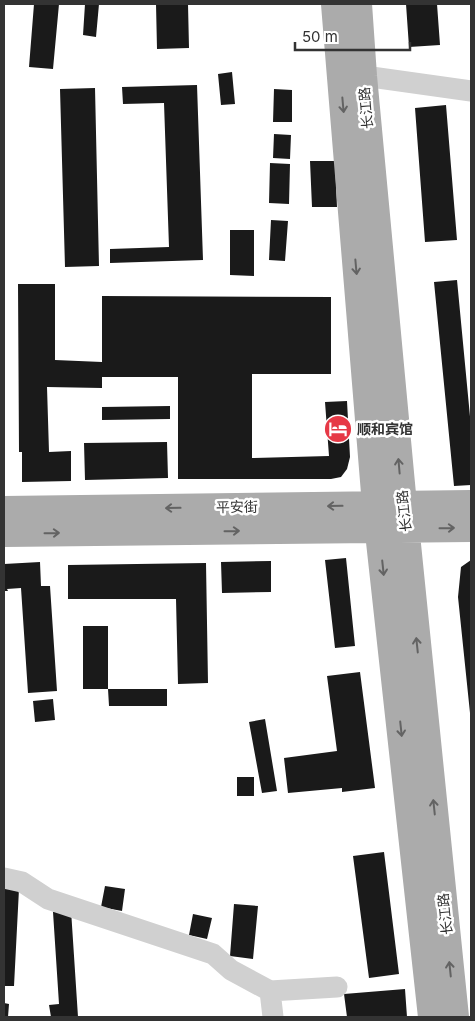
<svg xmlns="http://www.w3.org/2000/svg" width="475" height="1021" font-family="Inter,'Noto Sans SC',sans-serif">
<rect width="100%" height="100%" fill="#fff"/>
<path fill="#1a1a1a" d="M34 4H59L53 69 29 67Z
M85 4H99L96 37 83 35Z
M156 4H188L189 48 157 49Z
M406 4H437L440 45 409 47Z
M232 72 235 104 221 105 218 74Z
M197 85 203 260 110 263V249L169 247 164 103 123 104 122 87Z
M95 88 99 266 65 267 60 89Z
M274 89 292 90V122H273Z
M446 105 457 240 425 242 415 108Z
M274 134 291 135 290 159 273 158Z
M310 161H335L337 207H312Z
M270 163 290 164 289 204 269 203Z
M271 220 288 221 285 261 269 260Z
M230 230H254V276L230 275Z
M457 280 471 427V485L454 486 434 282Z
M18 284H55V360L102 362V296L331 297V374H252V458L329 456 325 402 347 401 350 457 347 469 341 477 331 479H178V377H102V388L47 387 49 452 71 451V481L22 482V452H19Z
M170 406V419L102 420V407Z
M167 442 168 478 85 480 84 443Z
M346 558 355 646 335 648 325 560Z
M471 560V713H470L458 597 461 567Z
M271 561V592L222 593 221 562Z
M40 562 41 586H50L57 691 28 693 21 588 7 589 8 591H4V564Z
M206 563 208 683 178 684 176 599H68V565Z
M83 626H108V689H83Z
M360 672 375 788 342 792V788L288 793 284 758 337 751 327 676Z
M108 689H167V706H109Z
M53 699 55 720 35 722 33 701Z
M265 719 277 791 262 793 249 722Z
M237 777H254V796H237Z
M384 852 399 974 369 978 353 856Z
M105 886 125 889 122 911 101 907Z
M4 888 19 889 14 986H4Z
M234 904 258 906 253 959 230 956Z
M71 910 78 1017H51L49 1005 59 1004 53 912Z
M193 914 212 918 207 939 189 935Z
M405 989 407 1017H347L344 994Z
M4 1003 9 1004 8 1017H4Z"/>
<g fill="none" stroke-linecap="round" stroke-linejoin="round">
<path stroke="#d0d0d0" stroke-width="21" d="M350 74 471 91
M4 878 22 882 48 899 213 954 231 970 270 991 273 1017
M270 991 337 987"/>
<path stroke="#ababab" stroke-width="28" d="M335 4 376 505 432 1017
M358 4 363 76 403 505 455 1017
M4 510 471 504
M4 533 471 528"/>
</g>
<defs><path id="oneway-shaft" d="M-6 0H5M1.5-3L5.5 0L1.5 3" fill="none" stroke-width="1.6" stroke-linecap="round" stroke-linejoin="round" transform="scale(1.25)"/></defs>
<g stroke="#636363">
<use href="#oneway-shaft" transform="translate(343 105) rotate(85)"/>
<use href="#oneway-shaft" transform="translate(356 267) rotate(85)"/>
<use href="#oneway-shaft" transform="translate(399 466) rotate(-95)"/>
<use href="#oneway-shaft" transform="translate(335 506) rotate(179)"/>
<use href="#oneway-shaft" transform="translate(173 508) rotate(179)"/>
<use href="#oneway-shaft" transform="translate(447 528) rotate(-1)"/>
<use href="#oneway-shaft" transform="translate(232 531) rotate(-1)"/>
<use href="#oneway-shaft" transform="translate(52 533) rotate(-1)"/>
<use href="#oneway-shaft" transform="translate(383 568) rotate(84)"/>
<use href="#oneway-shaft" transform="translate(417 645) rotate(-96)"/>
<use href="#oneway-shaft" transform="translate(401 729) rotate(84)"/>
<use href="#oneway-shaft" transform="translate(434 807) rotate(-96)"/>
<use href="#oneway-shaft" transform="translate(450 969) rotate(-96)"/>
</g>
<defs>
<symbol id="hotel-disc" viewBox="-11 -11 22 22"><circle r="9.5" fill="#e63946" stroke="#fff"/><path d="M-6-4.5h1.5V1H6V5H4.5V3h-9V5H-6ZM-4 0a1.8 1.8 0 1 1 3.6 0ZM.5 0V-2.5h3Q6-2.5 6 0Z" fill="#fff"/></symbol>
</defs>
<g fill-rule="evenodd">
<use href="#hotel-disc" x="322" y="413" width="32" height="32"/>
</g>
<g text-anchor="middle" stroke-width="5" stroke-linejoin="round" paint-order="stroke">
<g font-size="14" fill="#333" stroke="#fff">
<text transform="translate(366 108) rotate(-95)" y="5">长江路</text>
<text transform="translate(237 507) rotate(-1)" y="5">平安街</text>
<text transform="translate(404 511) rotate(-96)" y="5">长江路</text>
<text transform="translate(445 914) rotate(-96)" y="5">长江路</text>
</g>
<g font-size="14" font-weight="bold" fill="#333" stroke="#fff" text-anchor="start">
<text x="357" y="434">顺和宾馆</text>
</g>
</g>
<rect width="475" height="1021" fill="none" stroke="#333333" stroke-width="10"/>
<path d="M295 42v8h115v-8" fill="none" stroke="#333333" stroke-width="2.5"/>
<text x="302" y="42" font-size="15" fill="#333333" stroke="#ffffff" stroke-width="4" paint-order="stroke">50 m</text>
</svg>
